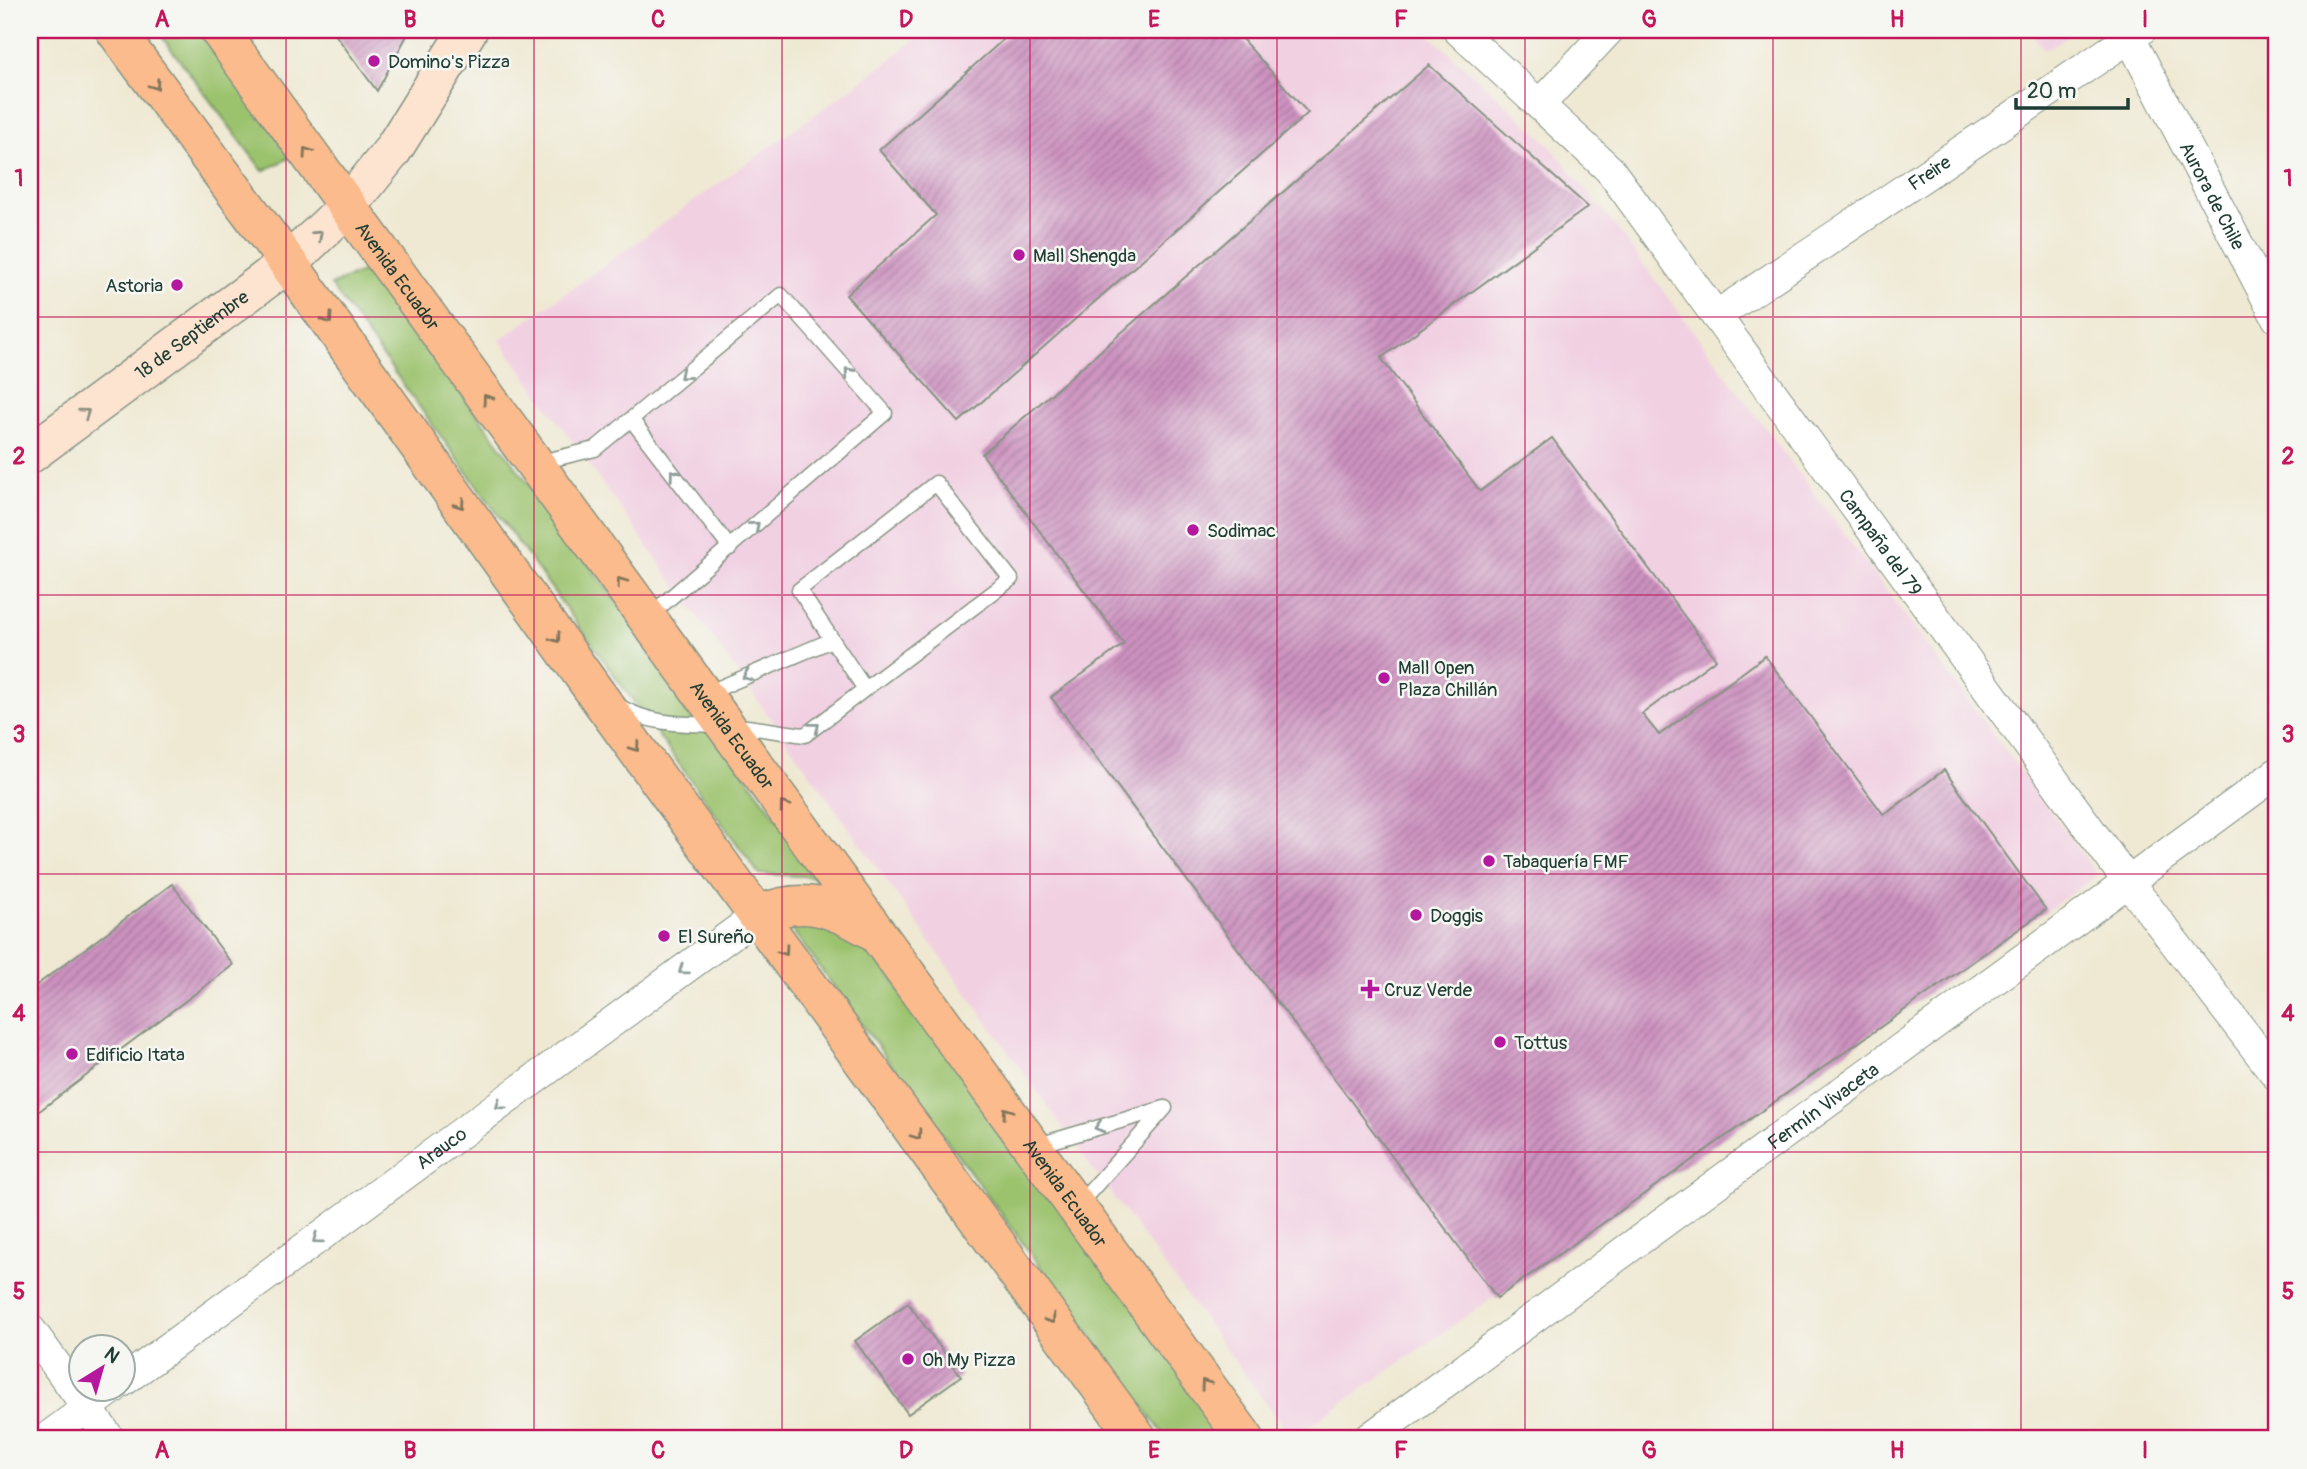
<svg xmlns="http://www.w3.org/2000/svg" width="2307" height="1469" font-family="Pangolin,sans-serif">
<defs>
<pattern id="building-hatch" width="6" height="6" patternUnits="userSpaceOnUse" patternTransform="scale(1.75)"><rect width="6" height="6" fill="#cd92c0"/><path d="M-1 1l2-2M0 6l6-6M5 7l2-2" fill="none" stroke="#a6789d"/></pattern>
</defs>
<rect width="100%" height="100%" fill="#f6f6f2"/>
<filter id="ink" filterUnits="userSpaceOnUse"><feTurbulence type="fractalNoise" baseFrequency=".0143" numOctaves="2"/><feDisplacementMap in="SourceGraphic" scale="14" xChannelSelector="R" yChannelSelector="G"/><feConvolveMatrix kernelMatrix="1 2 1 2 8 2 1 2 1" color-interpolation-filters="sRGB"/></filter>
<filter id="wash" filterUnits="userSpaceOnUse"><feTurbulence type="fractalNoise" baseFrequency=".00686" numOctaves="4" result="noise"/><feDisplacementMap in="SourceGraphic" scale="28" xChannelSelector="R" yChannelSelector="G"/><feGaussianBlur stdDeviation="1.57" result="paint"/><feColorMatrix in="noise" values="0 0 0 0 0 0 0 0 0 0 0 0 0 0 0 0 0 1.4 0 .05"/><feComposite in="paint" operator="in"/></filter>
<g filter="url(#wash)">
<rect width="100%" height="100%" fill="#efe9d3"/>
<path fill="#f1d0e2" d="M928 30H1424L1547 142 1615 226 2098 875 1292 1438 1084 1157 500 340 859 83Z
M2028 30H2078L2045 50Z"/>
<path fill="#9bc26d" stroke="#5d8050" stroke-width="2" d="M157 30H197L293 156 263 171Z
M369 269 821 877 759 874 331 285Z
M825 921 869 948 1237 1439H1167L787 923Z"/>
<g id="blocks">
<path fill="url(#building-hatch)" d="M332 30H410L377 91Z
M1014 30H1234L1308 113 959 422 846 295 936 215 879 150Z
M1429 65 1588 207 1381 358 1480 491 1552 438 1716 659 1642 714 1659 735 1765 656 1884 815 1944 770 2046 910 1497 1298 1051 697 1124 644 982 454Z
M172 884 233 965 30 1118V990Z
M908 1303 961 1376 908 1414 855 1341Z"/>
</g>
</g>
<g filter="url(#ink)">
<use href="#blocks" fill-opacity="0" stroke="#879384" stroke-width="2"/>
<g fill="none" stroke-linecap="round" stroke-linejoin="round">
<defs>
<path id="lane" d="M631 419 730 548
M537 463 595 449 781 295 885 413 648 617
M936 483 1011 579 865 689 799 590Z
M705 694 832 640
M617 705C650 726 687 724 723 725 751 726 778 732 805 735L865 689
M1035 1146 1165 1108
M1078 1205 1165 1108"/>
<g id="street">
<path id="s1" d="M1458 30 1610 170 2128 882 2277 1076"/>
<path id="s2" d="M2130 38 2277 318"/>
<path d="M1540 104 1609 30"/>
<path id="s3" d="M1716 316 2141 30"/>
<path d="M30 1329 110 1439"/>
<path id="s4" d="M122 1382 758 915"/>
<path d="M45 1439 114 1388"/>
<path id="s5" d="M1368 1439 2277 773"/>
</g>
<g id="secondary">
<path id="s6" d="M30 454 288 263 347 207 392 151 468 30"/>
</g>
<g id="primary">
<path d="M115 30 288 263 595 692 1138 1439"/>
<path id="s7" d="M219 30 1245 1439"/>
<path d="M758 915C804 895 833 907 874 931"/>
</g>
</defs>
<use href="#lane" stroke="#879384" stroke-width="17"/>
<use href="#street" stroke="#879384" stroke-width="32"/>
<use href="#secondary" stroke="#879384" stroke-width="41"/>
<use href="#primary" stroke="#879384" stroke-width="41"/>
<use href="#lane" stroke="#fff" stroke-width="14"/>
<use href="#street" stroke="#fff" stroke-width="30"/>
<use href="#secondary" stroke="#fde4d1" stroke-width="38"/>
<use href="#primary" stroke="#fbbb8c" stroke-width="38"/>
</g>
<defs><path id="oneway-chevron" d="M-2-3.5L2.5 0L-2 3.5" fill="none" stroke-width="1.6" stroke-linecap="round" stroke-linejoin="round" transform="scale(1.75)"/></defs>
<g stroke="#82765c">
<use href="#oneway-chevron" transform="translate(155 85) rotate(54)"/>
<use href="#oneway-chevron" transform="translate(307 152) rotate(-126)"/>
<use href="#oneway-chevron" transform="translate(328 319) rotate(55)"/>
<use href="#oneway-chevron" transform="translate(487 399) rotate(-126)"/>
<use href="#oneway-chevron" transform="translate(460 504) rotate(55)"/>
<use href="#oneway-chevron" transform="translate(621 582) rotate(-126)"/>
<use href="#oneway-chevron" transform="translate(556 638) rotate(54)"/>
<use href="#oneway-chevron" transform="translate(635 747) rotate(54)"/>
<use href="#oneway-chevron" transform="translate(784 806) rotate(-126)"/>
<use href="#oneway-chevron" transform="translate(784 951) rotate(54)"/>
<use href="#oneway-chevron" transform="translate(1007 1112) rotate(-126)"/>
<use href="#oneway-chevron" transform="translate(917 1135) rotate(54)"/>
<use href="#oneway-chevron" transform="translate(1051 1319) rotate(54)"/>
<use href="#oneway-chevron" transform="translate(1205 1384) rotate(-126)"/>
</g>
<g stroke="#8e9082">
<use href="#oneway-chevron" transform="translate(318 235) rotate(-43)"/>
<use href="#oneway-chevron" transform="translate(85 413) rotate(-36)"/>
</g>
<g stroke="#8f9e9a">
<use href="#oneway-chevron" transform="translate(849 372) rotate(-132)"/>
<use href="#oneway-chevron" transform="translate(684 375) rotate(140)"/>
<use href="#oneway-chevron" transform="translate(674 474) rotate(-127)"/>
<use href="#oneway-chevron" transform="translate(755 526) rotate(-41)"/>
<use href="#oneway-chevron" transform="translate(747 676) rotate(157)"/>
<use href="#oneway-chevron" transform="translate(815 727) rotate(-38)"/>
<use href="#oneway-chevron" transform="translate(683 970) rotate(144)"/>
<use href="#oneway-chevron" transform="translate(500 1105) rotate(144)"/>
<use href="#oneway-chevron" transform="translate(1099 1127) rotate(164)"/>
<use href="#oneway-chevron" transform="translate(317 1239) rotate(144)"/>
</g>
</g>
<path fill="none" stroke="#c2185b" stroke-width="2" stroke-opacity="0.55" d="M286 30V1439M534 30V1439M782 30V1439M1030 30V1439M1277 30V1439M1525 30V1439M1773 30V1439M2021 30V1439M30 317H2277M30 595H2277M30 874H2277M30 1152H2277"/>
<g fill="#b5179e" stroke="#f6f6f2" stroke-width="2.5">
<circle cx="374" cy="61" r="7"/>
<circle cx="1019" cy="255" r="7"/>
<circle cx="177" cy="285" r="7"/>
<circle cx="1193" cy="530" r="7"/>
<circle cx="1384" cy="678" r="7"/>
<circle cx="1489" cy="861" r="7"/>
<circle cx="1416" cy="915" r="7"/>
<circle cx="664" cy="936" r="7"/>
<path d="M1366.5 978.5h7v7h7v7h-7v7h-7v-7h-7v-7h7z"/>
<circle cx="1500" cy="1042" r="7"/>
<circle cx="72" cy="1054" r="7"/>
<circle cx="908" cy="1359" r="7"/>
</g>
<g text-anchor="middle" stroke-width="5" stroke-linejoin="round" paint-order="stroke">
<g font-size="19" fill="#1f3d34" stroke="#f6f6f2" text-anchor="start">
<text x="388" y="68">Domino's Pizza</text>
<text x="1033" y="262">Mall Shengda</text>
<text x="163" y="292" text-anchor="end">Astoria</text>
<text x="1207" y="537">Sodimac</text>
<text x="1398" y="674">Mall Open<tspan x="1398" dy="22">Plaza Chillán</tspan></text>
<text x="1503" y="868">Tabaquería FMF</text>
<text x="1430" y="922">Doggis</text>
<text x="678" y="943">El Sureño</text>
<text x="1384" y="996">Cruz Verde</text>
<text x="1514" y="1049">Tottus</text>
<text x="86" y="1061">Edificio Itata</text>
<text x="922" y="1366">Oh My Pizza</text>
</g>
<g font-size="19" fill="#1f3d34" stroke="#f6f6f2">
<text dy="7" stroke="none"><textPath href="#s3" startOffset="257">Freire</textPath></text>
<text dy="7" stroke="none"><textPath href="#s2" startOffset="178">Aurora de Chile</textPath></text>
<text dy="7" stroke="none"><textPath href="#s7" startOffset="304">Avenida Ecuador</textPath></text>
<text dy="7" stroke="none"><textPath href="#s6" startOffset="201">18 de Septiembre</textPath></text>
<text dy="7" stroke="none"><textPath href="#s1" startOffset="667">Campaña del 79</textPath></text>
<text dy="7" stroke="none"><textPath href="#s7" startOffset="872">Avenida Ecuador</textPath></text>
<text dy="7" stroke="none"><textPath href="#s5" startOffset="564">Fermín Vivaceta</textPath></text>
<text dy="7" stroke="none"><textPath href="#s4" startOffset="396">Arauco</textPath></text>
<text dy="7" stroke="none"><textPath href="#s7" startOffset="1438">Avenida Ecuador</textPath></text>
</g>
</g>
<rect width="2307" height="1469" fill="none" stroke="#f6f6f2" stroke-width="77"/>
<g transform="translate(102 1368) rotate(37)"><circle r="33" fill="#f6f6f2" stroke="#a0aca6" stroke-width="2"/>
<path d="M0-5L12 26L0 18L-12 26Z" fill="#b5179e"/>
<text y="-10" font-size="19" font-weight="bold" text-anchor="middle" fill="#1f3d34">N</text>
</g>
<path d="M2016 98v10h112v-10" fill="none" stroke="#1f3d34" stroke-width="3.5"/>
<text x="2027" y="98" font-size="21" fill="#1f3d34" stroke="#f6f6f2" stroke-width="5" paint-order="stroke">20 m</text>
<rect x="38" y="38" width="2230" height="1392" fill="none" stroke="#c2185b" stroke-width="2.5"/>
<g font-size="23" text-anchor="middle" font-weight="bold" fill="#c2185b">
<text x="162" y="27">A</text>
<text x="410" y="27">B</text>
<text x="658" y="27">C</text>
<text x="906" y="27">D</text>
<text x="1154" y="27">E</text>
<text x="1401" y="27">F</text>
<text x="1649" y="27">G</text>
<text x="1897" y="27">H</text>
<text x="2145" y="27">I</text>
<text x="19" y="186">1</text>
<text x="2288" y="186">1</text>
<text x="19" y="464">2</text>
<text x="2288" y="464">2</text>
<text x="19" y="742">3</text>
<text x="2288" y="742">3</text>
<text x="19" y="1021">4</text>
<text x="2288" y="1021">4</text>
<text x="19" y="1299">5</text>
<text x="2288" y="1299">5</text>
<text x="162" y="1458">A</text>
<text x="410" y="1458">B</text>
<text x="658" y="1458">C</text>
<text x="906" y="1458">D</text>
<text x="1154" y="1458">E</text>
<text x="1401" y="1458">F</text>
<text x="1649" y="1458">G</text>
<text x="1897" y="1458">H</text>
<text x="2145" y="1458">I</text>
</g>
</svg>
